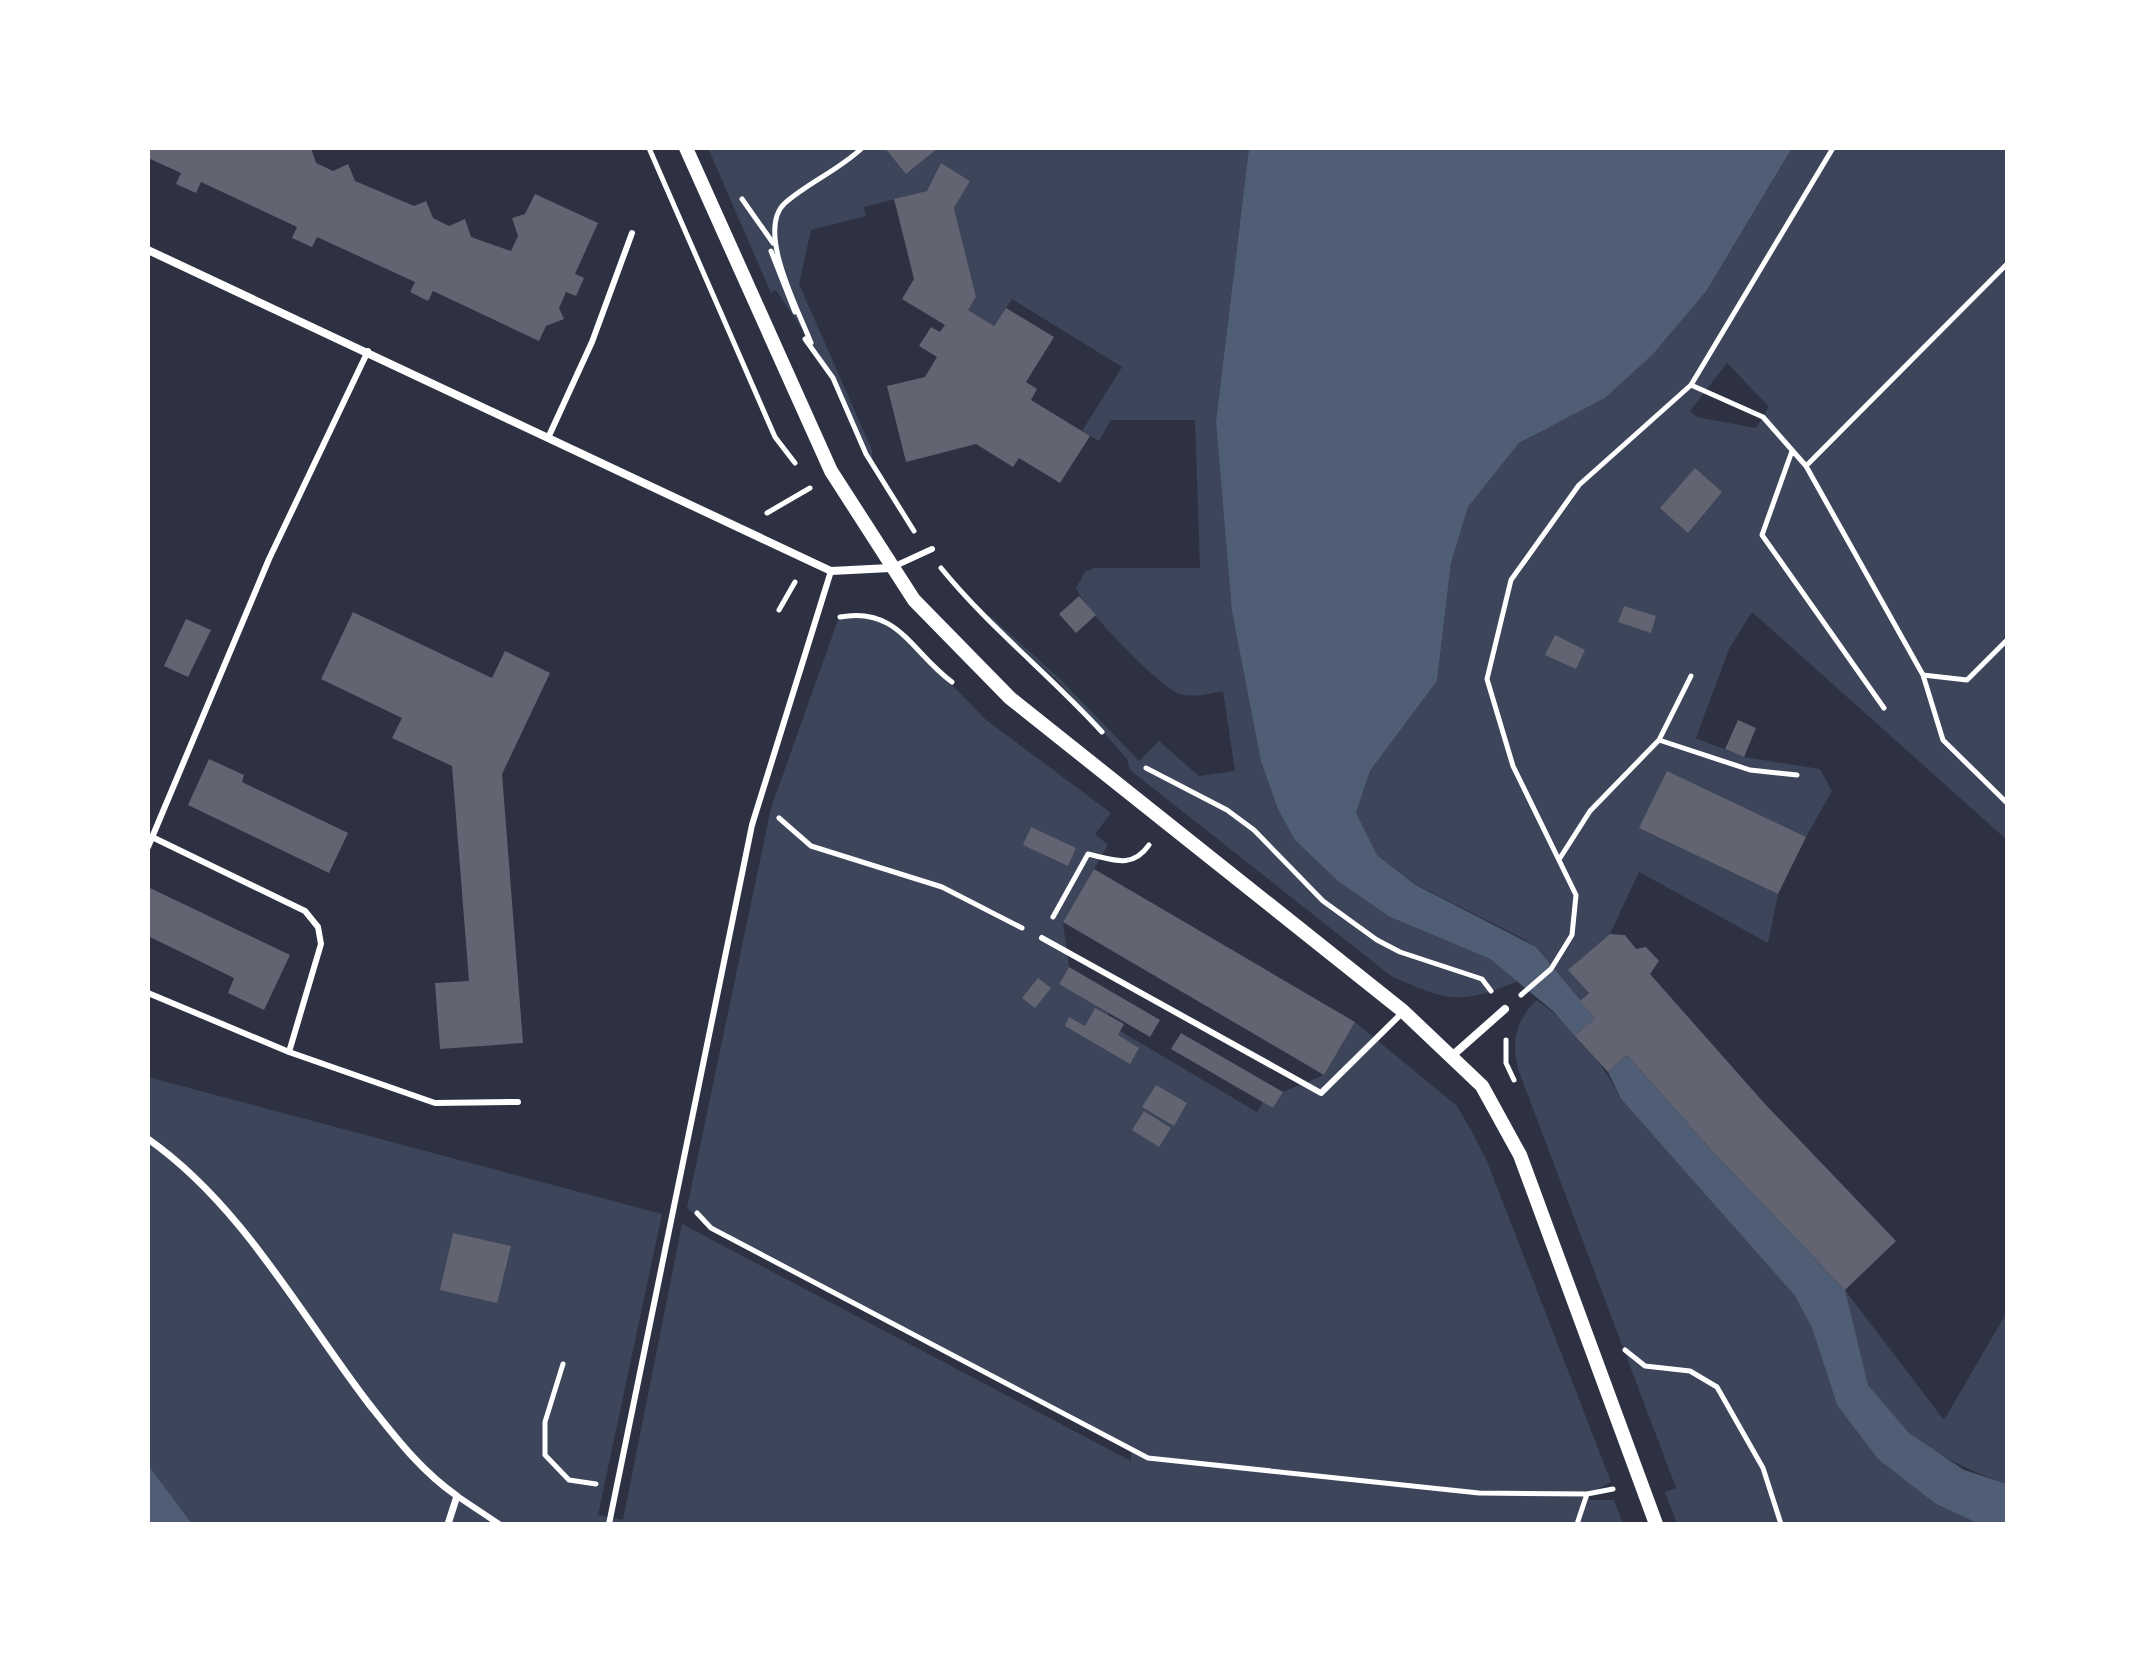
<svg xmlns="http://www.w3.org/2000/svg" width="2155" height="1672" font-family="'Archivo Narrow',sans-serif">
<rect width="100%" height="100%" fill="#2d3142"/>
<path fill="#3c4559" fill-rule="evenodd" d="M708 148H1249L1216 421 1390 917 1490 959 1519 981C1460 1005 1449 1002 1391 976L1130 770 1127 759 1059 682 987 617 989 615 1061 680 1139 761 1159 741 1199 776 1235 771 1223 691C1209 694 1194 698 1180 694 1159 687 1084 609 1076 588L1085 572 1094 568H1200L1195 420H1111L1099 441 1082 431 1122 367 1012 299 994 326 968 310 976 297 954 208 970 181 941 163 927 191 864 207 866 216 811 230 799 284 872 450 873 463 834 376 776 290 771 293Z
M1792 148H2007V840L1752 612 1729 649 1696 738 1744 757 1820 769 1832 791 1806 837 1640 828 1778 894 1768 943 1639 872 1610 934 1569 970 1589 993 1580 1001 1535 947 1524 939 1417 885 1377 855 1356 813 1370 771 1437 681 1451 563 1468 507 1519 443 1605 398 1707 290ZM1727 363 1769 407 1756 428 1697 417 1690 411Z
M858 613 875 615 899 630 985 719 1111 813 1095 834 1108 845 1063 922 1069 967 1059 983 1109 1013 1105 1022 1257 1112 1263 1102 1273 1108 1283 1092 1324 1075 1355 1022 1457 1106 1471 1130 1487 1161 1611 1482 1587 1495 1590 1500H1614L1623 1524H148V1077L662 1214 598 1515 623 1520 682 1224 1131 1461V1451L711 1228 687 1208 771 808 839 617Z
M1536 1000C1571 1022 1602 1062 1621 1099L1795 1296 1812 1328 1837 1405 1936 1504 1979 1524H1677L1665 1492 1676 1488 1518 1069C1511 1040 1516 1022 1536 1000Z
M1845 1290 1944 1420 2007 1312V1484C1954 1466 1899 1437 1869 1386 1858 1368 1851 1314 1845 1290Z"/>
<path fill="#4f5d75" d="M1249 148H1792L1707 290 1653 354 1605 398 1519 443 1468 507 1451 563 1437 681 1370 771 1356 813 1377 855 1416 885 1536 947 1595 1018 1575 1036 1553 1011 1490 959 1390 917 1338 881 1295 840 1278 809 1261 761 1232 611 1216 421Z
M1627 1055 1713 1152 1845 1290 1868 1385 1909 1433 1964 1470 2007 1484V1524H1979L1936 1504 1878 1459 1837 1405 1812 1328 1795 1296 1621 1099 1608 1072Z
M148 1465 192 1524H148Z"/>
<path fill="#626471" d="M148 148H311L316 163 333 171 348 164 355 181 414 206 426 201 433 218 449 226 465 219 471 237 511 251 518 236 512 218 525 214 535 194 598 223 575 274 584 278 576 296 566 292 559 308 564 319 546 326 539 341 433 291 428 301 410 292 415 282 317 237 312 247 292 238 297 227 201 182 196 193 176 184 181 173 148 158Z
M885 148H938L906 174Z
M941 163 970 181 954 208 976 297 968 310 994 326 1006 308 1054 337 1026 382 1037 389 1031 400 1090 436 1060 483 1019 458 1013 467 976 444 906 462 887 386 925 377 937 357 919 346 931 327 940 332 945 325 902 299 914 279 894 199 927 191Z
M1695 468 1722 492 1688 533 1660 508Z
M1079 596 1096 615 1076 633 1059 614Z
M1624 606 1656 616 1651 633 1618 622Z
M353 612 492 678 505 651 550 673 502 774 523 1043 440 1049 435 983 469 981 452 766 392 738 402 718 321 679Z
M186 619 211 630 188 677 164 666Z
M1555 635 1585 650 1576 669 1545 655Z
M1738 720 1756 728 1744 757 1725 749Z
M209 759 244 775 242 782 348 833 329 873 188 805Z
M1667 771 1806 837 1778 894 1639 828Z
M1031 827 1076 848 1068 866 1023 845Z
M1094 869 1355 1022 1324 1075 1063 922Z
M148 887 290 955 264 1010 228 993 234 978 148 936Z
M1610 934 1625 935 1636 949 1646 947 1659 961 1650 974 1765 1104 1896 1241 1845 1290 1713 1152 1627 1055 1608 1072 1575 1036 1595 1018 1580 1001 1589 993 1568 970Z
M1069 967 1160 1020 1150 1037 1059 984Z
M1038 978 1051 988 1035 1008 1022 998Z
M1095 1008 1124 1024 1118 1035 1139 1048 1130 1064 1065 1026 1069 1017 1085 1026Z
M1181 1033 1283 1092 1273 1108 1171 1049Z
M1156 1085 1187 1103 1174 1126 1142 1107Z
M1144 1111 1171 1128 1159 1147 1132 1130Z
M453 1233 511 1246 497 1303 440 1290Z"/>
<g fill="none" stroke-linecap="round" stroke-linejoin="round">
<path stroke="#fff" stroke-width="5" d="M649 148 775 437 795 463
M742 199 773 243
M771 251 795 312
M805 339 833 378 866 454 914 531
M811 343C799 311 755 230 785 203 809 182 839 170 862 148
M1691 385 1763 417 1806 466 1923 675 1943 740 2007 803
M1792 451 1762 535 1884 708
M1806 466 2007 264
M767 513 810 488
M941 568C990 628 1050 675 1102 732
M779 610 795 582
M840 617C898 606 912 653 952 682
M1923 675 1967 680 2007 640
M1659 740 1691 676
M1146 768 1227 810 1254 830 1323 901 1377 940 1400 952 1482 979 1491 991
M779 818 811 846 942 887 1022 928
M1560 858 1590 811 1659 740 1750 770 1797 775
M1053 917 1088 854C1114 860 1132 869 1149 845
M1521 995 1551 969 1572 935 1576 895 1513 766 1487 679 1511 580 1579 485 1691 385 1833 148
M1506 1040V1063L1514 1080
M697 1213 711 1228 1148 1458 1479 1493 1587 1494 1613 1489
M1625 1350 1645 1366 1690 1371 1717 1387 1763 1468 1781 1524
M563 1364 545 1422V1455L569 1480 596 1484
M1577 1524 1587 1494"/>
<path stroke="#fff" stroke-width="6" d="M548 438 592 342 632 233
M895 566 932 549
M152 837 305 911 318 927 321 944 289 1052
M148 847 269 559 368 351
M1042 938 1321 1093 1402 1013
M148 993 289 1052 435 1103 518 1102
M457 1496 499 1524
M609 1524 752 825 831 571"/>
<path stroke="#fff" stroke-width="7" d="M148 1139C242 1205 300 1314 369 1404 396 1438 421 1471 457 1496L448 1524"/>
<path stroke="#fff" stroke-width="8" d="M148 250 831 571 890 568
M1453 1055 1505 1009"/>
<path stroke="#fff" stroke-width="14" d="M686 148 831 471 914 600 1010 698 1403 1011 1482 1086 1520 1155 1656 1524"/>
</g>
<rect width="2155" height="1672" fill="none" stroke="#ffffff" stroke-width="300"/>
</svg>
